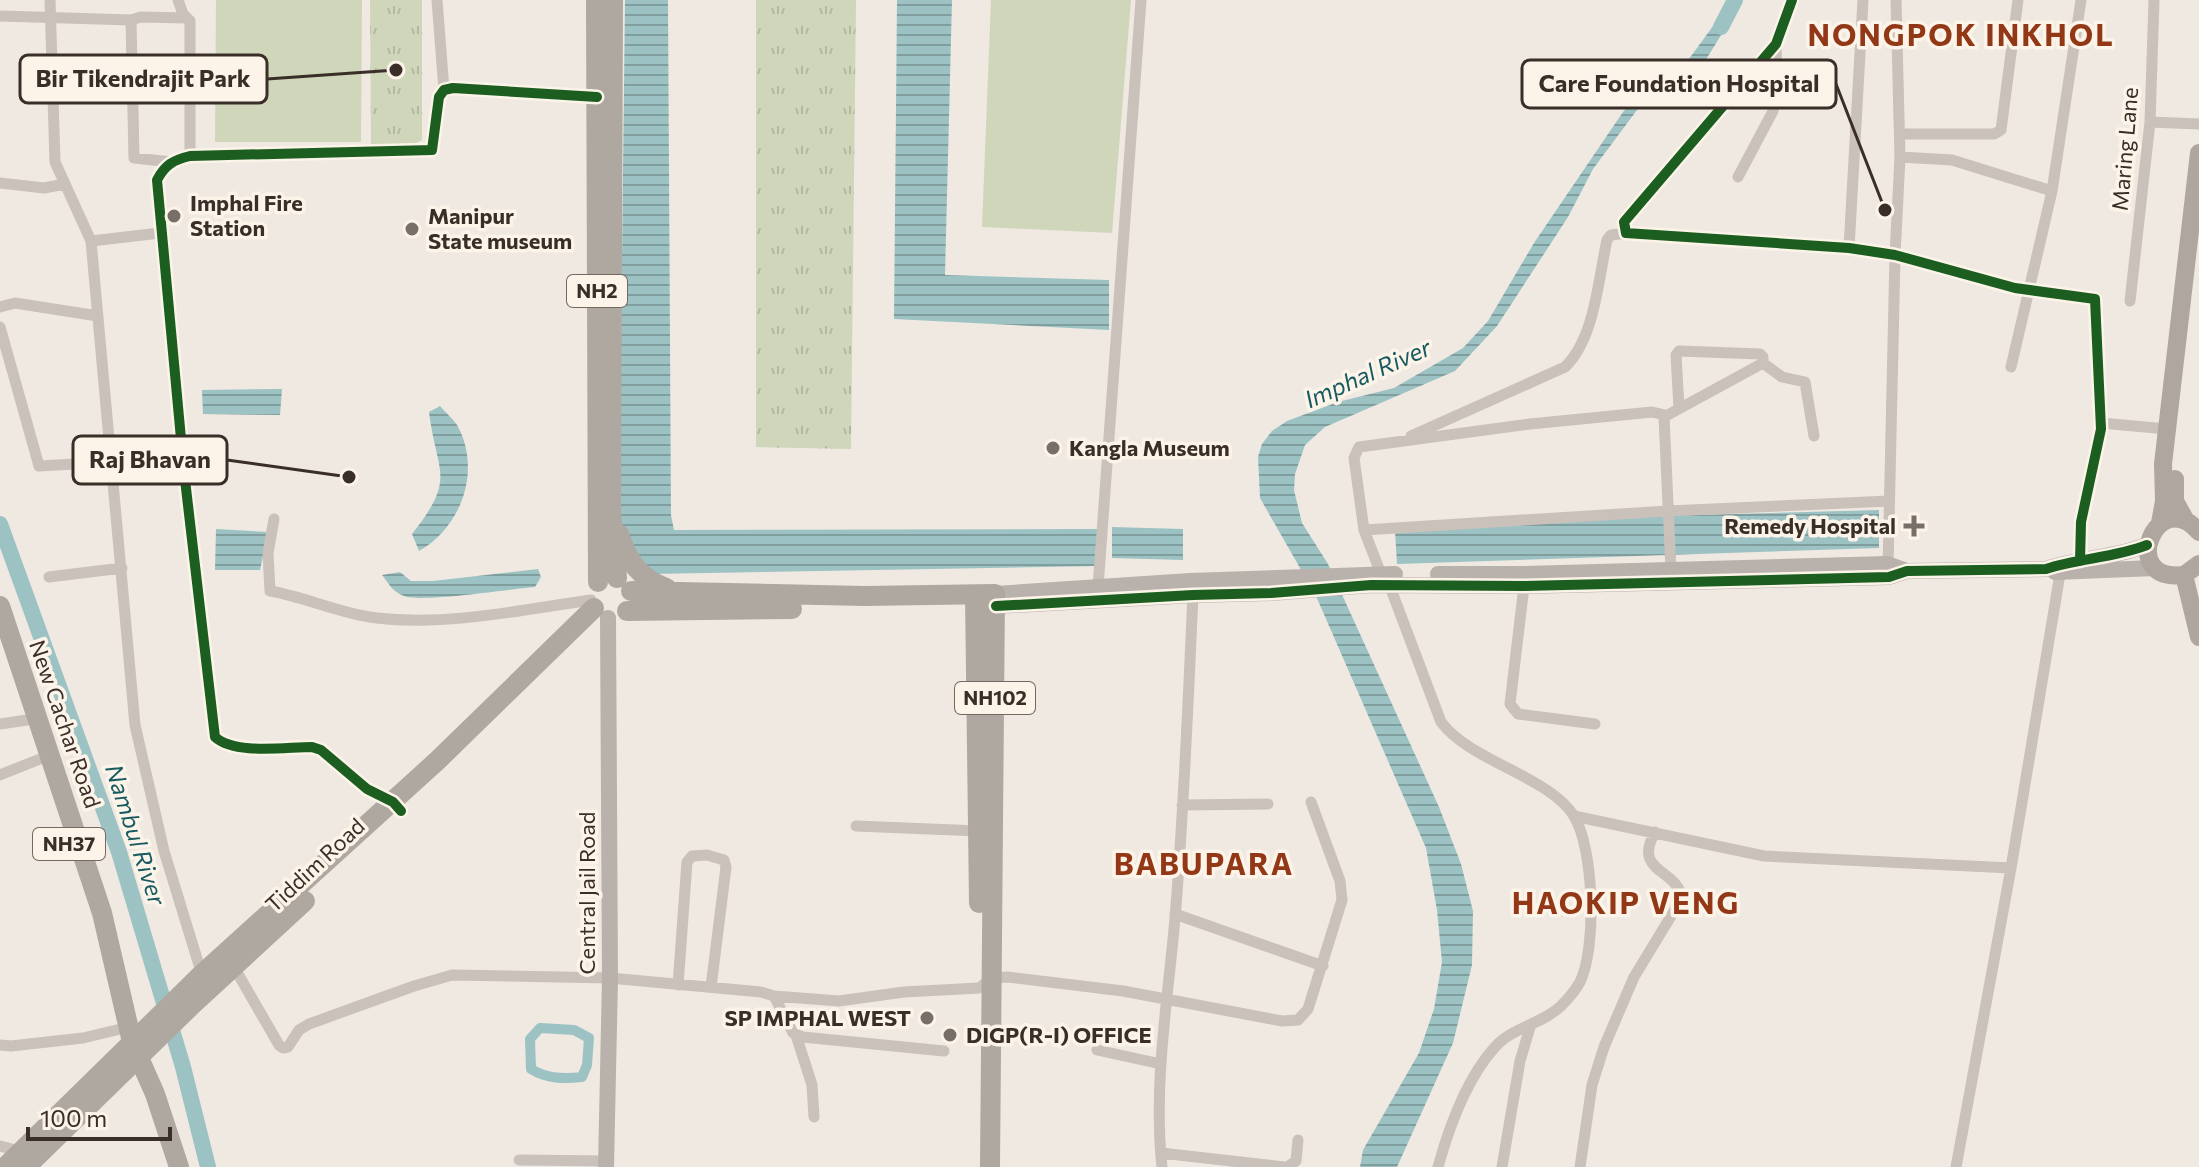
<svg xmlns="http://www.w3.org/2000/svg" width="2199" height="1167" font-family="Commissioner,sans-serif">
<defs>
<pattern id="grass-tufts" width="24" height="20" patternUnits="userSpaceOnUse" patternTransform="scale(2)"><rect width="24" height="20" fill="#d0d6ba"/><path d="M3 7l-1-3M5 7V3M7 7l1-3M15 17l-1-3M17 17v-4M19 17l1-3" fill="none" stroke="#b3b8a0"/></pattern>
<pattern id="water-rules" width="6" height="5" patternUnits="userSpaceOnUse" patternTransform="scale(2)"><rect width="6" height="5" fill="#9cc2c3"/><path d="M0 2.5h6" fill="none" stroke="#809e9e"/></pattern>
</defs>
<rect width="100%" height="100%" fill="#efe9e2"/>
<path fill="url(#grass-tufts)" d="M370 0H422V140L413 145 371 146Z
M756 0H856L851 449 756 447Z"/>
<path fill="#d0d6ba" d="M216 0H362L361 142H215Z
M991 0H1131L1112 233 982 227Z"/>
<path fill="url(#water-rules)" d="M625 0H668L671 515 674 530 1097 529V566L650 574 619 522Z
M897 0H952L945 275 1109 280V330L894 319Z
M1732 0 1726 27 1694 79 1655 94 1637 110 1593 169 1568 217 1497 326 1455 371 1325 427 1305 445 1295 474 1294 490 1302 523 1328 564 1439 807 1461 864 1473 911 1472 965 1453 1043 1397 1167H1360L1363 1150 1419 1053 1434 1009 1442 962 1437 910 1426 848 1316 596 1260 498 1258 457 1262 444 1272 431 1287 421 1338 402 1394 388 1463 348 1488 321 1534 243 1623 112 1638 95 1676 71 1689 59Z
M282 389 280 415 203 414 202 390Z
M440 406C445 412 453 419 457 425 482 469 462 527 419 551L412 534C457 477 437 475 429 412Z
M1879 510V548L1397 564 1395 531 1659 516Z
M1112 527 1183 529V560L1112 558Z
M216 529 268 532 260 570H215Z
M538 569 541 577 535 587C509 589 423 603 404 596 393 592 389 584 382 575L400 572 411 581H433Z"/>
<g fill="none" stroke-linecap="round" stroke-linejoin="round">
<path stroke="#9cc2c3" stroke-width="10" d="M540 1028 574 1030 589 1038 587 1065 582 1077C564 1079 547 1079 531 1069L530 1039Z"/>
<path stroke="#9cc2c3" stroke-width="16" d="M1721 27 1735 0
M0 524 119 852 183 1067 208 1167"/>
<path stroke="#c9c1ba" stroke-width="11" d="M50 0 55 162 91 241 135 725 164 851 202 975
M178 0 183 14 190 21V156
M437 0 444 90
M1792 0 1776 44 1624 222 1626 233 1849 248 1895 255 2015 288 2095 299 2101 429 2081 522 2080 561
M0 16 131 20 134 158 172 162
M131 20 141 17 187 18
M2150 122 2199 124
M1900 134H1994L2001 130 2018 0
M1900 157 1952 160 2052 191
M1738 177 1773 111 1777 84 1776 44
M0 183 44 188 65 184
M91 241 160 233
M1849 248 1863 0
M2130 301 2150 122 2154 0
M0 307 15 303 98 316
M0 327 39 466 111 462
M1763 363 1782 377 1805 382 1814 436
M2011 367 2052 191 2081 0
M1665 415 1652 412 1530 424 1359 447 1354 458 1364 530 1668 511 1889 501
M2101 423 2167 429
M1411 436 1565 367C1595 338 1598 280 1607 240L1611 235 1626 233
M274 519 268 553 270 591C306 597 340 614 377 618 447 626 521 610 591 600
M1364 530 1381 574 1389 584 1441 722C1470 761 1550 777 1574 816 1594 849 1597 947 1580 982 1575 991 1568 999 1561 1006 1542 1024 1513 1027 1495 1047 1466 1079 1449 1127 1438 1167
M1888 568 1895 255 1900 157 1896 0
M1671 570 1664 417 1763 363V357L1760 354 1679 351 1676 355 1679 408
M49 577 122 568
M1524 586 1510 704 1518 714 1595 724
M1098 587 1141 0
M0 724 27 720
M0 775 40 759
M1182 805 1268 804
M401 811 393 802 367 789 321 750 312 747C285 747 235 755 215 737L184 471 157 180C165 165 173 160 190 156L432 150 439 97 444 90 453 88 597 97
M1574 816 1764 856 2011 868
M856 826 979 831
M1175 914 1323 966
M234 967 279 1045 283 1048 288 1047 299 1030 309 1024 414 986 452 975 610 978 761 992 774 996 793 1033 803 1037 944 1051
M678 985 687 862 692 856 707 855 724 860 726 867 711 987
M774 996 839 1001 904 992 979 988 992 978 1008 977 1123 991 1282 1021 1298 1020 1308 1009 1342 900 1340 881 1311 802
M796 1035 812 1085 814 1117
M0 1045 11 1046 83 1038 129 1027
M1097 1050 1161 1064
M0 1146 20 1151
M1161 1153 1284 1167
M519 1160 607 1161
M1162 1167C1153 1084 1168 1000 1175 918 1184 810 1188 702 1193 595
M1287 1167 1296 1161 1298 1140
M1502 1167 1520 1061 1531 1024
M1580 1167 1592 1085 1604 1047 1634 977 1682 898C1677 868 1632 873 1655 832
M1956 1167 2011 868 2061 568"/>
<path stroke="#b9b1ab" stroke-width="16" d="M2055 572 2155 568
M1438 574H1524L1887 564 1907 571
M995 594 1190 581 1395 574
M996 606 1193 595 1271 593 1371 585 1524 586 1889 577 1907 571 2046 569C2079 558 2114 558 2147 545
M606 1167 610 978 608 618"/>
<path stroke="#aea69f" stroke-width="18" d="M2175 479V501L2186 521
M2160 523 2164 501 2163 464 2199 153
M2199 532C2158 483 2116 583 2184 575L2199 564
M2184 575 2199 637"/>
<path stroke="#aea8a1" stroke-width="20" d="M596 0 598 582
M613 0 611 511 617 578
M619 534C628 561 639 578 666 588
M631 591 864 596 995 594 990 1167
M975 595 979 903
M0 606 102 913 132 1042 155 1094 179 1167
M627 611 792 609
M5 1167 201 975 438 760 594 608
M26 1167 190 1007 305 901"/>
<defs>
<path id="cycleway" d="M1792 0 1776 44 1624 222 1626 233 1849 248 1895 255 2015 288 2095 299 2101 429 2081 522 2080 561
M996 606 1193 595 1271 593 1371 585 1524 586 1889 577 1907 571 2046 569C2079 558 2114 558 2147 545
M401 811 393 802 367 789 321 750 312 747C285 747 235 755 215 737L184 471 157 180C165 165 173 160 190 156L432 150 439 97 444 90 453 88 597 97"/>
</defs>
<use href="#cycleway" stroke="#fcf4e9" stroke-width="15"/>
<use href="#cycleway" stroke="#1b5e20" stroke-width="10"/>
</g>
<g fill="#796f69" stroke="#fcf4e9" stroke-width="3">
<circle cx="174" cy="216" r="8"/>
<circle cx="412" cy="229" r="8"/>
<circle cx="1053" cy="448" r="8"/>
<path d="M1910 514h8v8h8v8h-8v8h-8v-8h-8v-8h8z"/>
<circle cx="927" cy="1018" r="8"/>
<circle cx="950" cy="1035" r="8"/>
</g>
<g text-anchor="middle" stroke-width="7" stroke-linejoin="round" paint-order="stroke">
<g fill="#fcf4e9" stroke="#746962" stroke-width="2">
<rect x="567" y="275" width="60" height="32" rx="6"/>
<rect x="955" y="682" width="80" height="32" rx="6"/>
<rect x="33" y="828" width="72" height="32" rx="6"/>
</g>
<g font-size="20" font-weight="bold" fill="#3a2e28">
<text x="597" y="298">NH2</text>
<text x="995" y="705">NH102</text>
<text x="69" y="851">NH37</text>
</g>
<g font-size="22" fill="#3a2e28" stroke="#fcf4e9">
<text transform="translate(2125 149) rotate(-85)" y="8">Maring Lane</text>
<text transform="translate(65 724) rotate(71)" y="8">New Cachar Road</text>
<text transform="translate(315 865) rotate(-43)" y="8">Tiddim Road</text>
<text transform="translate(587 893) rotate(-90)" y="8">Central Jail Road</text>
</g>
<g font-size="22" font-weight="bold" fill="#3a2e28" stroke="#fcf4e9" text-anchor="start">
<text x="190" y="211">Imphal Fire<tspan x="190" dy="25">Station</tspan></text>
<text x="428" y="224">Manipur<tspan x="428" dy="25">State museum</tspan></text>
<text x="1069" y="456">Kangla Museum</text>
<text x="1896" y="534" text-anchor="end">Remedy Hospital</text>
<text x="911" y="1026" text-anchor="end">SP IMPHAL WEST</text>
<text x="966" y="1043">DIGP(R-I) OFFICE</text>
</g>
<g font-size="24" font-style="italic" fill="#185a61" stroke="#fcf4e9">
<text transform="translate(1368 374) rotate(-24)" y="8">Imphal River</text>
<text transform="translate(135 835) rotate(72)" y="8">Nambul River</text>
</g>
<g font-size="30" font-weight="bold" letter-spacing="2" fill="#933817" stroke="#fcf4e9">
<text x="1961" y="46">NONGPOK INKHOL</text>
<text x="1204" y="875">BABUPARA</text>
<text x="1626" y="914">HAOKIP VENG</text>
</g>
</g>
<path fill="none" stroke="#3a2e28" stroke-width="3" d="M396 70L267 79M1885 210L1836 84M349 477L227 460"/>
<g fill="#3a2e28" stroke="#fcf4e9" stroke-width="3">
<circle cx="396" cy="70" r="8"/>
<circle cx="1885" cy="210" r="8"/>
<circle cx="349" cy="477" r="8"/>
</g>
<g fill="#fcf4e9" stroke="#3a2e28" stroke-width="3">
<rect x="20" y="55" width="247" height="48" rx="8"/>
<rect x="1522" y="60" width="314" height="48" rx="8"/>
<rect x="73" y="436" width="154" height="48" rx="8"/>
</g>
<g font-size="24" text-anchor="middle" font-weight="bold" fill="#3a2e28">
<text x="143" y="87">Bir Tikendrajit Park</text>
<text x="1679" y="92">Care Foundation Hospital</text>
<text x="150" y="468">Raj Bhavan</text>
</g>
<path d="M28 1127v12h142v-12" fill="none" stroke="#3a2e28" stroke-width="4"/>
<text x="40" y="1127" font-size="24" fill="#3a2e28" stroke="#fcf4e9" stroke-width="6" paint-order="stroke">100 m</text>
</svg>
